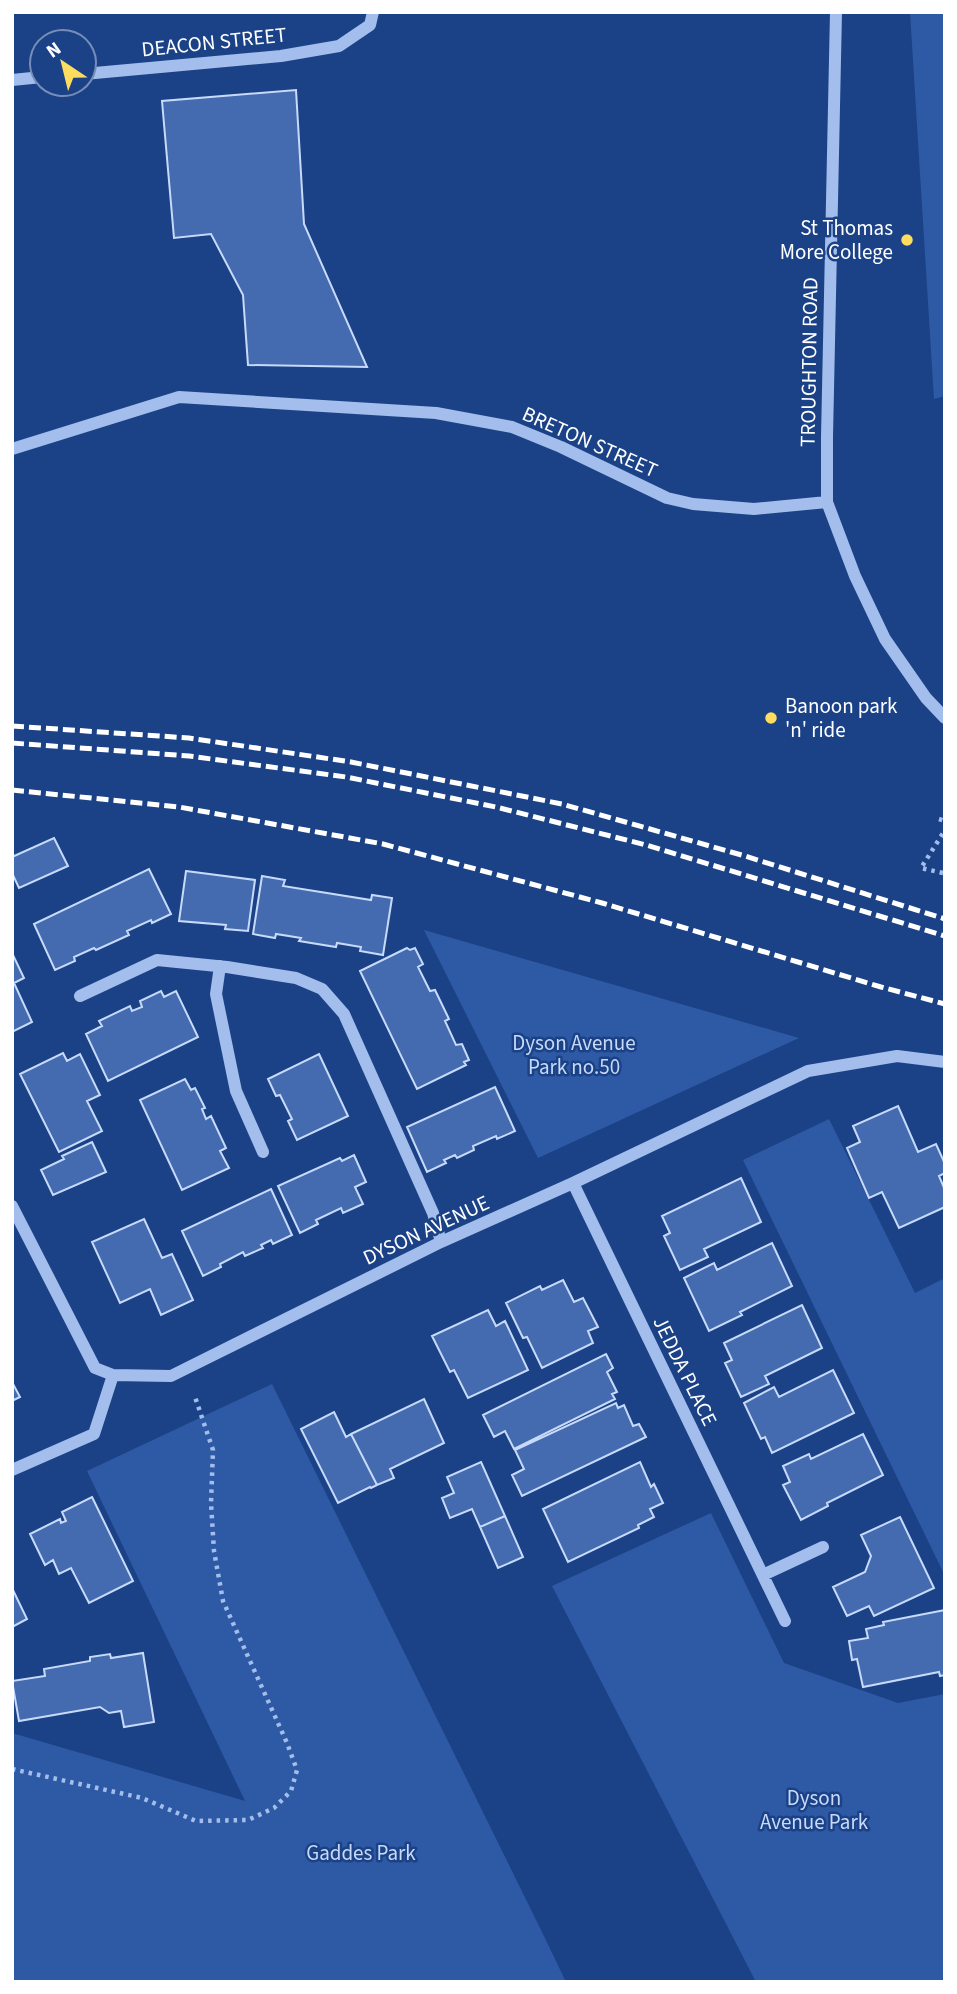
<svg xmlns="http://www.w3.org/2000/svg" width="957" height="1994" font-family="'Source Sans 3',sans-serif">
<rect width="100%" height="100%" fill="#1b4287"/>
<path fill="#2e5aa5" d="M910 12H945V396L934 399Z
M424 930 799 1038 538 1158Z
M829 1119 915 1293 945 1278V1576L743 1160Z
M272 1384 541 1930 566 1982H12V1733L245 1801 87 1471Z
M711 1513 784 1663 898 1703 945 1694V1982H756L552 1586Z"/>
<path fill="#446bb0" stroke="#c8daf9" stroke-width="2" d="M296 90 304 224 367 367 248 365 243 295 211 234 174 238 162 101Z
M54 838 68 866 19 888 12 873V857Z
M149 869 171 914 152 923 151 920 127 931 129 935 96 950 94 948 74 957 75 961 55 970 34 924Z
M186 871 255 880 248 931 225 929 226 925 179 921Z
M262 876 285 880 283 886 371 900 372 895 392 898 383 955 360 951 361 947 337 943 336 947 299 941 301 938 276 934 275 938 253 934Z
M407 948 410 950 415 948 423 964 418 967 430 991 435 990 449 1019 445 1021 456 1045 462 1044 469 1060 464 1062 466 1065 417 1089 360 971Z
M12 953 24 978 14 983 32 1022 12 1032Z
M161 991 164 997 176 991 198 1037 108 1081 86 1034 102 1026 99 1021 130 1006 132 1011 142 1007 140 1001Z
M63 1053 67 1061 80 1054 100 1095 87 1101 102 1131 59 1152 20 1074Z
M319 1054 348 1116 297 1140 288 1121 292 1119 280 1095 276 1096 268 1079Z
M185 1079 191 1090 195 1088 205 1108 202 1109 206 1119 211 1116 226 1148 220 1151 229 1168 182 1190 140 1100Z
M495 1087 515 1131 497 1139 496 1136 473 1146 474 1150 457 1158 455 1155 444 1160 446 1163 427 1172 407 1127Z
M898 1106 918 1152 936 1144 945 1164V1173L939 1176 945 1190V1207L899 1228 882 1192 869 1198 847 1148 860 1142 853 1126Z
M92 1142 106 1172 53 1195 41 1170 64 1159 62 1156Z
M354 1155 366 1182 355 1187 363 1204 343 1213 341 1208 316 1220 318 1224 300 1233 278 1186 340 1158 342 1161Z
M741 1178 761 1222 704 1249 708 1257 680 1270 664 1236 670 1233 662 1216Z
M271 1189 292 1235 273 1244 271 1240 261 1245 263 1248 245 1256 243 1252 220 1264 221 1267 203 1276 182 1231Z
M144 1219 162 1258 172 1254 193 1300 161 1315 150 1289 120 1303 92 1242Z
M772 1243 792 1286 740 1312 742 1315 709 1331 684 1278 714 1263 717 1270Z
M563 1280 574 1302 583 1298 598 1327 588 1331 593 1343 542 1368 527 1337 523 1338 506 1303 540 1286 542 1290Z
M802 1305 822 1348 765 1376 769 1384 741 1397 725 1363 732 1360 724 1343Z
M488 1310 496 1326 505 1321 528 1370 468 1398 454 1370 450 1372 432 1336Z
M606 1354 613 1368 607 1372 617 1392 612 1394 615 1399 514 1449 505 1431 494 1437 483 1415Z
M833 1370 854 1413 772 1453 765 1437 761 1439 744 1403 774 1387 779 1397Z
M12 1382 20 1397 12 1401Z
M424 1399 444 1443 390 1469 394 1478 377 1485 351 1434Z
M616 1403 618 1408 624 1405 633 1426 639 1424 646 1437 522 1496 512 1475 524 1469 515 1450Z
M334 1412 346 1437 351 1434 377 1485 371 1488 370 1487 338 1503 301 1429Z
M863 1434 883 1475 827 1503 828 1506 801 1520 783 1485 790 1482 783 1466 809 1454 811 1459Z
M481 1462 505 1516 480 1527 472 1509 450 1518 442 1498 454 1493 447 1477Z
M640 1462 651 1487 654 1484 663 1503 650 1509 654 1517 638 1525 639 1528 568 1562 543 1509Z
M92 1497 133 1581 89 1603 71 1568 59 1574 53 1560 45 1565 30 1534 60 1519 61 1523 66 1521 62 1512Z
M505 1516 523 1557 498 1568 480 1527Z
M900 1517 934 1588 874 1616 869 1606 847 1616 833 1587 865 1572 871 1556 861 1535Z
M12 1588 27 1619 12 1627Z
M945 1610V1675L940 1676 939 1672 863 1687 857 1659 852 1660 849 1641 868 1638 866 1629 884 1625 883 1622Z
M143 1653 154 1722 124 1727 121 1711 109 1713 100 1707 19 1721 12 1681 45 1676 44 1669 90 1661V1657L110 1654 111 1658Z"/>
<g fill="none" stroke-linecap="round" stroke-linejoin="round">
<path stroke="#a3beec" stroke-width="4.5" stroke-dasharray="3.5 5" stroke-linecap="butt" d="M939 819 945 821
M943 873 921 868 945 830
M12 1769 142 1798 196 1821 248 1820 274 1808 291 1791 297 1770 287 1743 223 1601 214 1551 211 1503 213 1450 195 1397"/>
<path stroke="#a3beec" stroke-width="12" d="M836 12 827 437V502L855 576 885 639 926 698 945 718
M84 74 281 56 339 46 370 25 373 12
M12 80 42 77
M12 449 179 397 436 413 512 427 561 447 667 498 693 504 754 509 827 502
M220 966 216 994 236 1091 263 1152
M80 996 157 960 227 967 296 978 322 989 344 1014 433 1213 441 1242
M573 1183 785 1621
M12 1206 95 1368 113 1375 171 1376 441 1242 573 1183 808 1071 897 1056 945 1062
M12 1470 94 1434 113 1375
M763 1575 823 1547"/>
<path stroke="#fff" stroke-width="5" stroke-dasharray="12 5" stroke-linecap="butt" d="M12 726 189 738 351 762 562 804 745 856 945 919
M12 743 189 756 346 777 496 807 646 845 945 936
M12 790 179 807 383 844 602 903 881 987 945 1004"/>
</g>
<g fill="#fddc60" stroke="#1b4287" stroke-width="2.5">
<circle cx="907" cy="240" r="7"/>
<circle cx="771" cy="718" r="7"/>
</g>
<g text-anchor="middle" stroke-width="5" stroke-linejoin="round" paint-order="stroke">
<g font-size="21" fill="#fff" stroke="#1b4287">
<text transform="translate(214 42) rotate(-6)" y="7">DEACON STREET</text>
<text transform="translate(809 362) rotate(-89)" y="7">TROUGHTON ROAD</text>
<text transform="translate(590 442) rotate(24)" y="7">BRETON STREET</text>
<text transform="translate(426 1230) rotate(-25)" y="7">DYSON AVENUE</text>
<text transform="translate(685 1371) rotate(64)" y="7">JEDDA PLACE</text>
</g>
<g font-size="21" fill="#fff" stroke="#1b4287" text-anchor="end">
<text x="893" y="235">St Thomas<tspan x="893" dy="24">More College</tspan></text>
<text x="785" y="713" text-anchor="start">Banoon park<tspan x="785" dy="24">'n' ride</tspan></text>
</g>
<g font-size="21" fill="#c8daf9" stroke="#1b4287">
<text x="574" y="1050">Dyson Avenue<tspan x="574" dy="24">Park no.50</tspan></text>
<text x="814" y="1805">Dyson<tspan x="814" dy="24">Avenue Park</tspan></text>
<text x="361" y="1860">Gaddes Park</text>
</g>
</g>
<rect width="957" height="1994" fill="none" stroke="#ffffff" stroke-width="28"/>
<g transform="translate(63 63) rotate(325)"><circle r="33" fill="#1b4287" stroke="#768eb7" stroke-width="2"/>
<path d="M0-5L12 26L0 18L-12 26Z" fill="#fddc60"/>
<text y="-10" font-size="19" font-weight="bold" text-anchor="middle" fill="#ffffff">N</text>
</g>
</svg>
